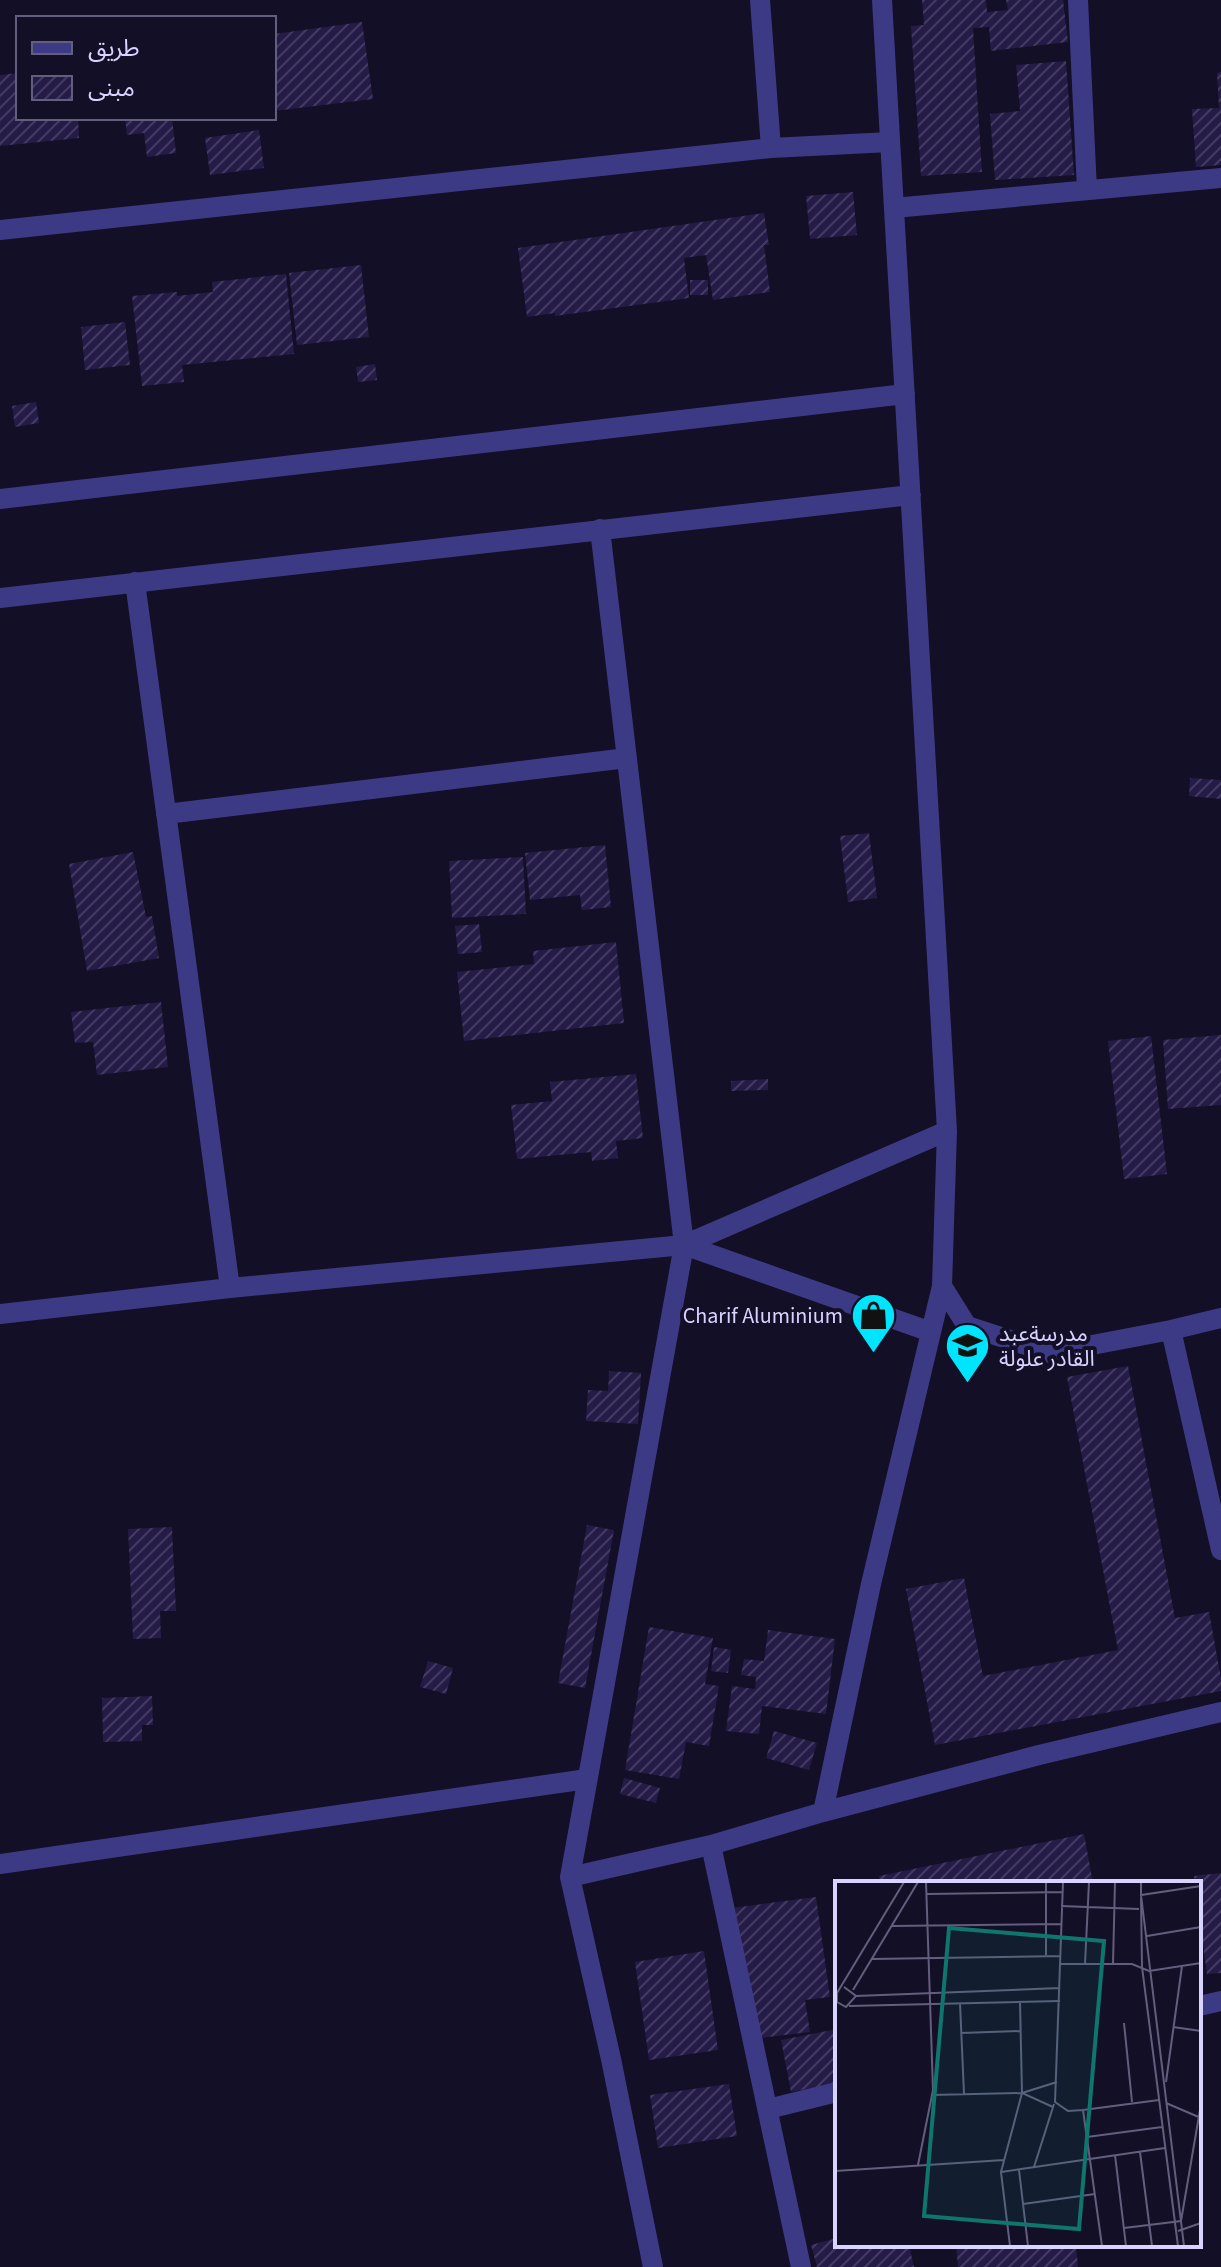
<svg xmlns="http://www.w3.org/2000/svg" width="1221" height="2267" font-family="'Source Sans 3','Noto Sans Arabic',sans-serif">
<defs>
<pattern id="building-hatch" width="6" height="6" patternUnits="userSpaceOnUse" patternTransform="scale(2)"><rect width="6" height="6" fill="#241b47"/><path d="M-1 1l2-2M0 6l6-6M5 7l2-2" fill="none" stroke="#433b63"/></pattern>
</defs>
<rect width="100%" height="100%" fill="#130f26"/>
<path fill="url(#building-hatch)" d="M922 0H986L987 12 1008 10 1006 0H1063L1068 42 991 51 989 27 973 28 982 172 921 176 911 26 924 25Z
M362 22 373 99 274 111V34Z
M1066 61 1074 175 995 180 990 114 1020 111 1016 65Z
M1221 72V165L1196 167 1192 109 1219 108 1217 73Z
M18 73V118H78L79 138 0 146V75Z
M125 118H172L176 153 147 157 144 133 127 135Z
M259 130 264 168 210 175 205 138Z
M853 192 857 235 810 239 806 196Z
M764 213 769 245H764L770 292 713 300 706 255 684 258 689 298 555 316V313L527 317 518 248Z
M361 265 369 337 297 345 289 273Z
M286 274 294 354 182 365 184 382 142 386 132 296 177 292V296L213 292 212 282Z
M690 280H708V295H690Z
M125 322 130 365 85 370 81 327Z
M375 364 377 380 358 382 356 367Z
M36 402 39 423 15 427 12 406Z
M1190 778 1221 780V799L1189 796Z
M869 833 877 898 848 902 840 836Z
M605 845 611 907 582 910 580 895 530 900 525 853Z
M133 852 146 917 152 916 159 958 87 971 69 864Z
M523 857 526 914 452 918 449 861Z
M479 924 482 952 458 954 455 926Z
M616 942 624 1023 464 1041 457 972 534 964 533 951Z
M161 1002 168 1067 97 1075 93 1042 75 1043 71 1012Z
M1221 1035V1105L1168 1109 1163 1040Z
M1151 1036 1167 1174 1124 1179 1108 1041Z
M636 1074 643 1138 616 1141 618 1158 592 1161 591 1152 517 1159 511 1105 552 1101 550 1082Z
M768 1079V1090L731 1091V1081Z
M1128 1366 1175 1618 1209 1612 1221 1678V1691L935 1745 906 1589 964 1578 983 1676 1118 1650 1067 1377Z
M609 1371 641 1373 638 1424 586 1421 588 1390 608 1391Z
M587 1525 614 1530 585 1688 558 1683Z
M172 1527 176 1611H160L161 1638 133 1639 128 1529Z
M649 1627 713 1638 705 1684 719 1686 709 1746 686 1742 679 1779 625 1770Z
M768 1630 835 1639 826 1714 762 1706 759 1734 726 1731 732 1686 755 1689 756 1677 741 1675 744 1659 764 1661Z
M714 1647 731 1650 728 1673 711 1671Z
M428 1661 453 1668 446 1694 420 1687Z
M152 1696 153 1725H142V1741L103 1742 102 1698Z
M774 1731 817 1743 809 1770 766 1758Z
M624 1778 660 1788 656 1803 620 1794Z
M1084 1834 1093 1883H880L879 1876Z
M1221 1873V1973L1207 1974 1199 1915V1883H1195L1194 1876Z
M816 1897 830 1997 805 2000 810 2032 759 2038 732 1908Z
M704 1951 718 2050 649 2060 635 1962Z
M837 2029V2083L791 2092 781 2040Z
M729 2084 737 2136 658 2148 650 2095Z
M837 2238V2245H909L914 2267H817L811 2245Z
M956 2245H1076L1078 2267H958Z"/>
<g fill="none" stroke-linecap="round" stroke-linejoin="round">
<path stroke="#3d3a85" stroke-width="20" d="M760 0 771 148
M882 0 947 1131 942 1286 967 1326 1050 1353 1171 1330 1221 1550
M1078 0 1087 190
M894 208 1221 178
M0 230 771 148 890 142
M0 499 905 394
M135 582 230 1288
M0 598 911 495
M166 814 627 758
M0 1314 230 1288 684 1245
M1171 1330 1221 1318
M931 1332 684 1245 947 1131
M823 1812 871 1584 942 1286
M711 1845 801 2267
M0 1864 587 1779
M570 1877 684 1245 600 529
M1199 2006 1221 2001
M768 2109 837 2092
M653 2267 611 2059 570 1877 711 1845 823 1812 1039 1755 1221 1712"/>
</g>
<defs>
<symbol id="shop-pin" viewBox="-11 -11 22 30"><path d="M0 17L-7.5 6A9.5 9.5 0 1 1 7.5 6Z" fill="#00e5ff" stroke="#130f26"/><path d="M-5-2.5h2.3a2.7 3.5 0 0 1 5.4 0H5L5.5 6h-11ZM-1.5-2.5h3a1.5 2.3 0 0 0-3 0Z" fill="#111"/></symbol>
<symbol id="school-pin" viewBox="-11 -11 22 30"><path d="M0 17L-7.5 6A9.5 9.5 0 1 1 7.5 6Z" fill="#00e5ff" stroke="#130f26"/><path d="M0-5L7-2L0 1L-7-2ZM-4 1L0 2.5L4 1V4Q0 6-4 4Z" fill="#111"/></symbol>
</defs>
<g fill-rule="evenodd">
<use href="#shop-pin" x="848" y="1290" width="51" height="69"/>
<use href="#school-pin" x="942" y="1320" width="51" height="69"/>
</g>
<g text-anchor="middle" stroke-width="8" stroke-linejoin="round" paint-order="stroke">
<g font-size="22" fill="#d9d4ff" stroke="#130f26" text-anchor="end">
<text x="843" y="1323">Charif Aluminium</text>
<text x="999" y="1341" text-anchor="start">مدرسةعبد<tspan x="999" dy="25">القادر علولة</tspan></text>
</g>
</g>
<g transform="translate(835 1881)">
<rect width="366" height="366" fill="#130f26"/>
<path fill="none" stroke="#625e7d" stroke-width="2" d="M211 1V74M228 1 220 221 233 230 248 229 267 365M306 1V14L366 5M92 13 228 11M306 14 349 365M306 17 307 86 343 365M226 25 304 28M57 45 227 43M312 55 366 46M37 78 226 75M226 83H297L314 90 366 82M250 83 254 1M278 83 280 1M9 106 21 115 11 126 2 121V112L69 1M18 109 83 1M21 115 225 107M125 122 129 213M14 125 225 120M289 142 297 221M338 146 366 150M126 152 186 150M331 201 347 85M96 214 187 212M331 222 366 237M218 226 187 212 222 201M248 229 324 219M252 256 327 246M305 271 317 365M280 274 291 365M83 284 98 209 91 1M199 286 219 223M184 289 193 365M0 290 169 279M166 291 187 212 185 121M188 323 260 313M289 347 346 340 366 223M343 350 366 342M175 365 166 291 330 267"/>
<path fill="#0f766e" fill-opacity="0.15" stroke="#0f766e" stroke-width="4" d="M114 47 269 60 244 348 89 335Z"/>
<rect width="366" height="366" fill="none" stroke="#d9d4ff" stroke-width="4"/>
</g>
<rect x="16" y="16" width="260" height="104" fill="#130f26" stroke="#625e7d" stroke-width="2"/>
<rect x="32" y="42" width="40" height="12" fill="#3d3a85" stroke="#625e7d" stroke-width="2"/>
<text x="88" y="56" font-size="24" fill="#d9d4ff">طريق</text>
<rect x="32" y="76" width="40" height="24" fill="url(#building-hatch)" stroke="#625e7d" stroke-width="2"/>
<text x="88" y="96" font-size="24" fill="#d9d4ff">مبنى</text>
</svg>
